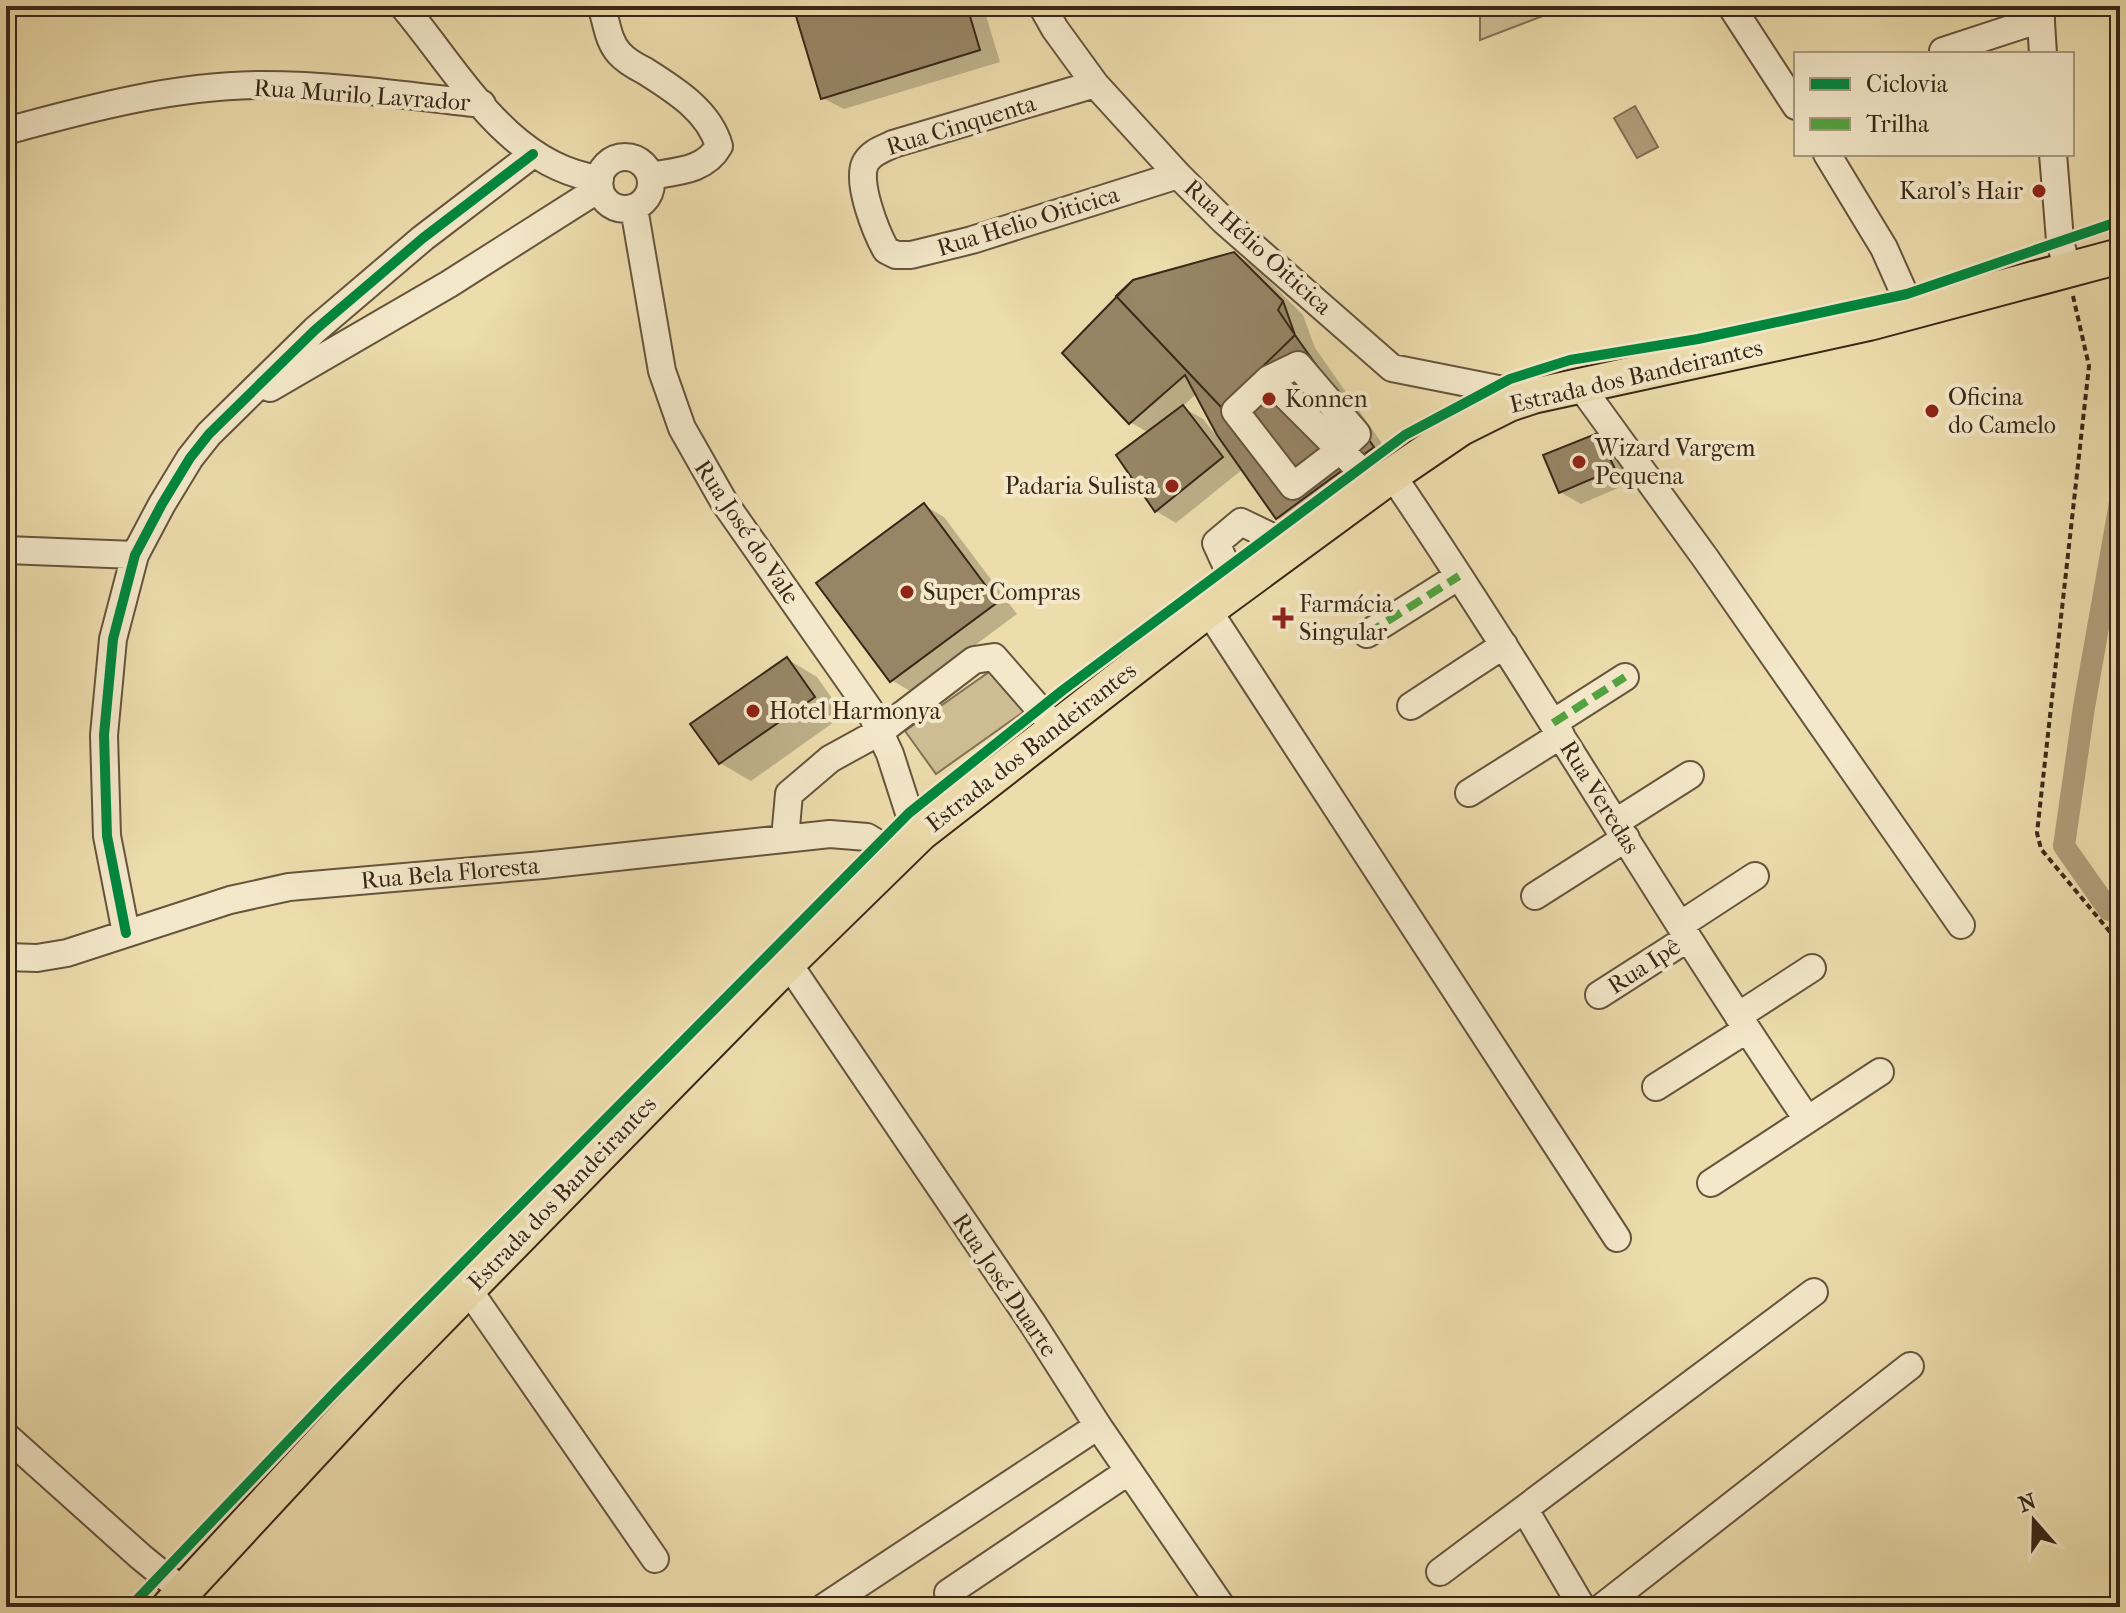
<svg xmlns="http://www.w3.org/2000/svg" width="2126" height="1613" font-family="'IM FELL French Canon',serif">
<rect width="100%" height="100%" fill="#eddcac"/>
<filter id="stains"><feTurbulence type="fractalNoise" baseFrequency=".0025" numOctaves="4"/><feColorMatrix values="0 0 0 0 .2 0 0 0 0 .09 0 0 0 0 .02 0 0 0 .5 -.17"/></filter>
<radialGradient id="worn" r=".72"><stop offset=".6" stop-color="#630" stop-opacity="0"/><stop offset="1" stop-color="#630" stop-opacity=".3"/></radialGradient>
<path fill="#cebd93" stroke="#847256" stroke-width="2" d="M1480 6H1569L1480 40Z
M999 665 1029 708 936 774 905 731Z"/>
<path fill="#b09e7a" stroke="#806e53" stroke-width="2" d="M1635 106 1658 147 1637 158 1614 118Z"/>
<path fill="#0003" fill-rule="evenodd" d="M795 6H983L1000 62 844 109 823 98Z
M1234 254 1254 266 1303 315 1315 348 1393 459 1297 529 1277 518 1243 469 1176 523 1156 511 1149 433 1130 422ZM1197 393 1220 437 1218 438 1203 419 1182 407Z
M1598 435 1619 447 1634 481 1581 504 1560 492Z
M924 505 944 517 1017 614 912 692 891 680Z
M787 659 817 677 844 715 751 781 720 763Z"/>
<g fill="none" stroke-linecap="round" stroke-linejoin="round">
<path stroke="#b09e7a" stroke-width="22" d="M2109 910 2064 846 2084 707 2120 503"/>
</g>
<path fill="#978565" stroke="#392718" stroke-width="2" d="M793 6H967L980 50 821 99Z
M1234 252 1283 301 1278 310 1295 335 1221 407 1116 296 1133 280Z
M1234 252 1283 301 1295 335 1374 447 1276 519 1217 435 1185 375 1129 424 1062 353 1133 280Z
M1183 405 1223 457 1155 512 1116 455Z
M1598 433 1615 469 1559 493 1543 455Z
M924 503 998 602 890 682 816 583Z
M787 657 815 697 719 764 690 724Z"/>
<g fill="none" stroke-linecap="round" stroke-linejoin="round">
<defs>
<path id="minor" d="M403 6C458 71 508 167 600 179
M601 6C607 22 607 39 619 53 626 61 635 66 645 71 675 90 709 111 719 146 705 171 677 171 650 176
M1042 6 1055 29 1095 84 1178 175 1224 221 1392 368 1533 396
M1731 6 1796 106
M2040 6 2043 54
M1943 51 2041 19
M1095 84 893 144C883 149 872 152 866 162 855 180 876 232 886 250L896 255H911L972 240 1178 175
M6 131C90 108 176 85 264 85 336 85 410 96 482 104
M1827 154 1884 248 1912 311
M2053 154 2060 240 2067 269
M599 183a26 26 0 1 1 52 0a26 26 0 1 1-52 0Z
M634 208 662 371 682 428 724 502 869 709 890 754 909 813 921 833
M1269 379 1298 365 1357 434 1340 450 1293 486 1235 411 1269 379C1305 415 1341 451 1377 487
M1579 384 1706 559 1961 925
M270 388 449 284 600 188
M1392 475C1535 686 1663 908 1807 1119
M6 550 135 555
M1242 585 1227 567 1216 543 1241 522 1270 536 1284 554
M1208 610 1617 1238
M1367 634 1459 576
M1411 706 1504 645
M1553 723 1625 677
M1469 793 1561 735
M1616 822 1690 775
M785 838 789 794 830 759 881 731 974 660 994 657 1055 727
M1535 896 1626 838
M1680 925 1755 876
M126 933 107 836 104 735 113 639 135 555 162 504 190 458 209 434 315 330 423 238 533 154
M6 957 37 958 67 953 230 900 289 887 543 865 830 834 867 837 897 855
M788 963 1033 1324 1098 1426 1222 1607
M1599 995 1688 938
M1738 1016 1812 968
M1656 1087 1746 1030
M1711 1183 1880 1072
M468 1289 655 1559
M6 1436 141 1557 184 1592
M1525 1510 1582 1607
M1440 1572 1814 1292
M948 1593 1129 1471
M824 1607 1098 1426
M1602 1607 1910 1366"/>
<path id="major" d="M169 1607 386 1373 788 963 921 833 1208 610 1392 475 1461 428 1509 404 1533 396 1869 323 2120 256"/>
</defs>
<use href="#minor" stroke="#66543d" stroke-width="30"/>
<use href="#major" stroke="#392718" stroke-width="38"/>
<path stroke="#392718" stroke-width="4" stroke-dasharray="6 4" stroke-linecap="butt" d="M2073 296 2089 366 2037 833 2041 849 2120 944"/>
<use href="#minor" stroke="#f3e8c9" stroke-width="26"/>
<use href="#major" stroke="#eddcac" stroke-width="34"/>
<path stroke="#53a340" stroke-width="8" stroke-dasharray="16 8" stroke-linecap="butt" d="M1367 634 1459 576
M1553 723 1625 677"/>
<defs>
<path id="cycleway" d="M126 933 107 836 104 735 113 639 135 555 162 504 190 458 209 434 315 330 423 238 533 154
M130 1607 337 1390 909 813 1063 690 1405 435 1510 379 1570 360 1698 339 1907 294 2120 221"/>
</defs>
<use href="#cycleway" stroke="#f3e8c9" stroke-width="15"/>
<use href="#cycleway" stroke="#00873e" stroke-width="10"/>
</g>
<g fill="#8f2418" stroke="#f3e8c9" stroke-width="3">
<circle cx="2039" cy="191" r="8"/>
<circle cx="1269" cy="399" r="8"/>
<circle cx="1932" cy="411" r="8"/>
<circle cx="1579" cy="462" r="8"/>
<circle cx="1172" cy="486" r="8"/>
<circle cx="907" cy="592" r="8"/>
<path d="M1279 606h8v8h8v8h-8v8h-8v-8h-8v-8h8z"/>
<circle cx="753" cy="711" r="8"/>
</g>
<g text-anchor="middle" stroke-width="8" stroke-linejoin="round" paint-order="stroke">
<g font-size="24" fill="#392718" stroke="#f3e8c9">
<text transform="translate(362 95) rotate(4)" y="8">Rua Murilo Lavrador</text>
<text transform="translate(961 125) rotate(-17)" y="8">Rua Cinquenta</text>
<text transform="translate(1028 221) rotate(-17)" y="8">Rua Helio Oiticica</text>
<text transform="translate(1258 247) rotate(42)" y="8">Rua Hélio Oiticica</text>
<text transform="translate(1636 376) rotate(-13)" y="8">Estrada dos Bandeirantes</text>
<text transform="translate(747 532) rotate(56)" y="8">Rua José do Vale</text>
<text transform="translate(1031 747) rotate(-38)" y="8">Estrada dos Bandeirantes</text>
<text transform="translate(1600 797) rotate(58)" y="8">Rua Veredas</text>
<text transform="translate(450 873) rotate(-5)" y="8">Rua Bela Floresta</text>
<text transform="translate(1644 966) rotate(-33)" y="8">Rua Ipê</text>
<text transform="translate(562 1193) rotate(-46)" y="8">Estrada dos Bandeirantes</text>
<text transform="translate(1005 1285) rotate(56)" y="8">Rua José Duarte</text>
</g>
<g font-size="24" fill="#392718" stroke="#f3e8c9" text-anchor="start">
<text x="2023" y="199" text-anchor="end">Karol's Hair</text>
<text x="1948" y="405">Oficina<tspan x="1948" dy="28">do Camelo</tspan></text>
<text x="1285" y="407">Konnen</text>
<text x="1595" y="456">Wizard Vargem<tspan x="1595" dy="28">Pequena</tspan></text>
<text x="1156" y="494" text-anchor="end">Padaria Sulista</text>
<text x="923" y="600">Super Compras</text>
<text x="1299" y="612">Farmácia<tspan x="1299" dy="28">Singular</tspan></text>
<text x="769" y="719">Hotel Harmonya</text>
</g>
</g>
<rect width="2126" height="1613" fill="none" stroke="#eddcac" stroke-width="32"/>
<rect x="8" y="8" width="2110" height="1597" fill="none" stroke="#392718" stroke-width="4"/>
<rect x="16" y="16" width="2094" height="1581" fill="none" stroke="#392718" stroke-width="2"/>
<rect x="1794" y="52" width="280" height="104" fill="#f3e8c9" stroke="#a99b82" stroke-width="2"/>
<rect x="1810" y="78" width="40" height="12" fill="#00873e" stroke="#a99b82" stroke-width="2"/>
<text x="1866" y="92" font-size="24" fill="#392718">Ciclovia</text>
<rect x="1810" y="118" width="40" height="12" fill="#53a340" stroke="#a99b82" stroke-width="2"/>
<text x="1866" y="132" font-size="24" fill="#392718">Trilha</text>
<g transform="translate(2034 1521) rotate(340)" stroke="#f3e8c9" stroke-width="6" paint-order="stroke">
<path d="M0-6L14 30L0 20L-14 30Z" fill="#392718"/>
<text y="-12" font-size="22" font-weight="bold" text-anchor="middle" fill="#392718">N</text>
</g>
<rect width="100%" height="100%" filter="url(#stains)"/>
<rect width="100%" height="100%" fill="url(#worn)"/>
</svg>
